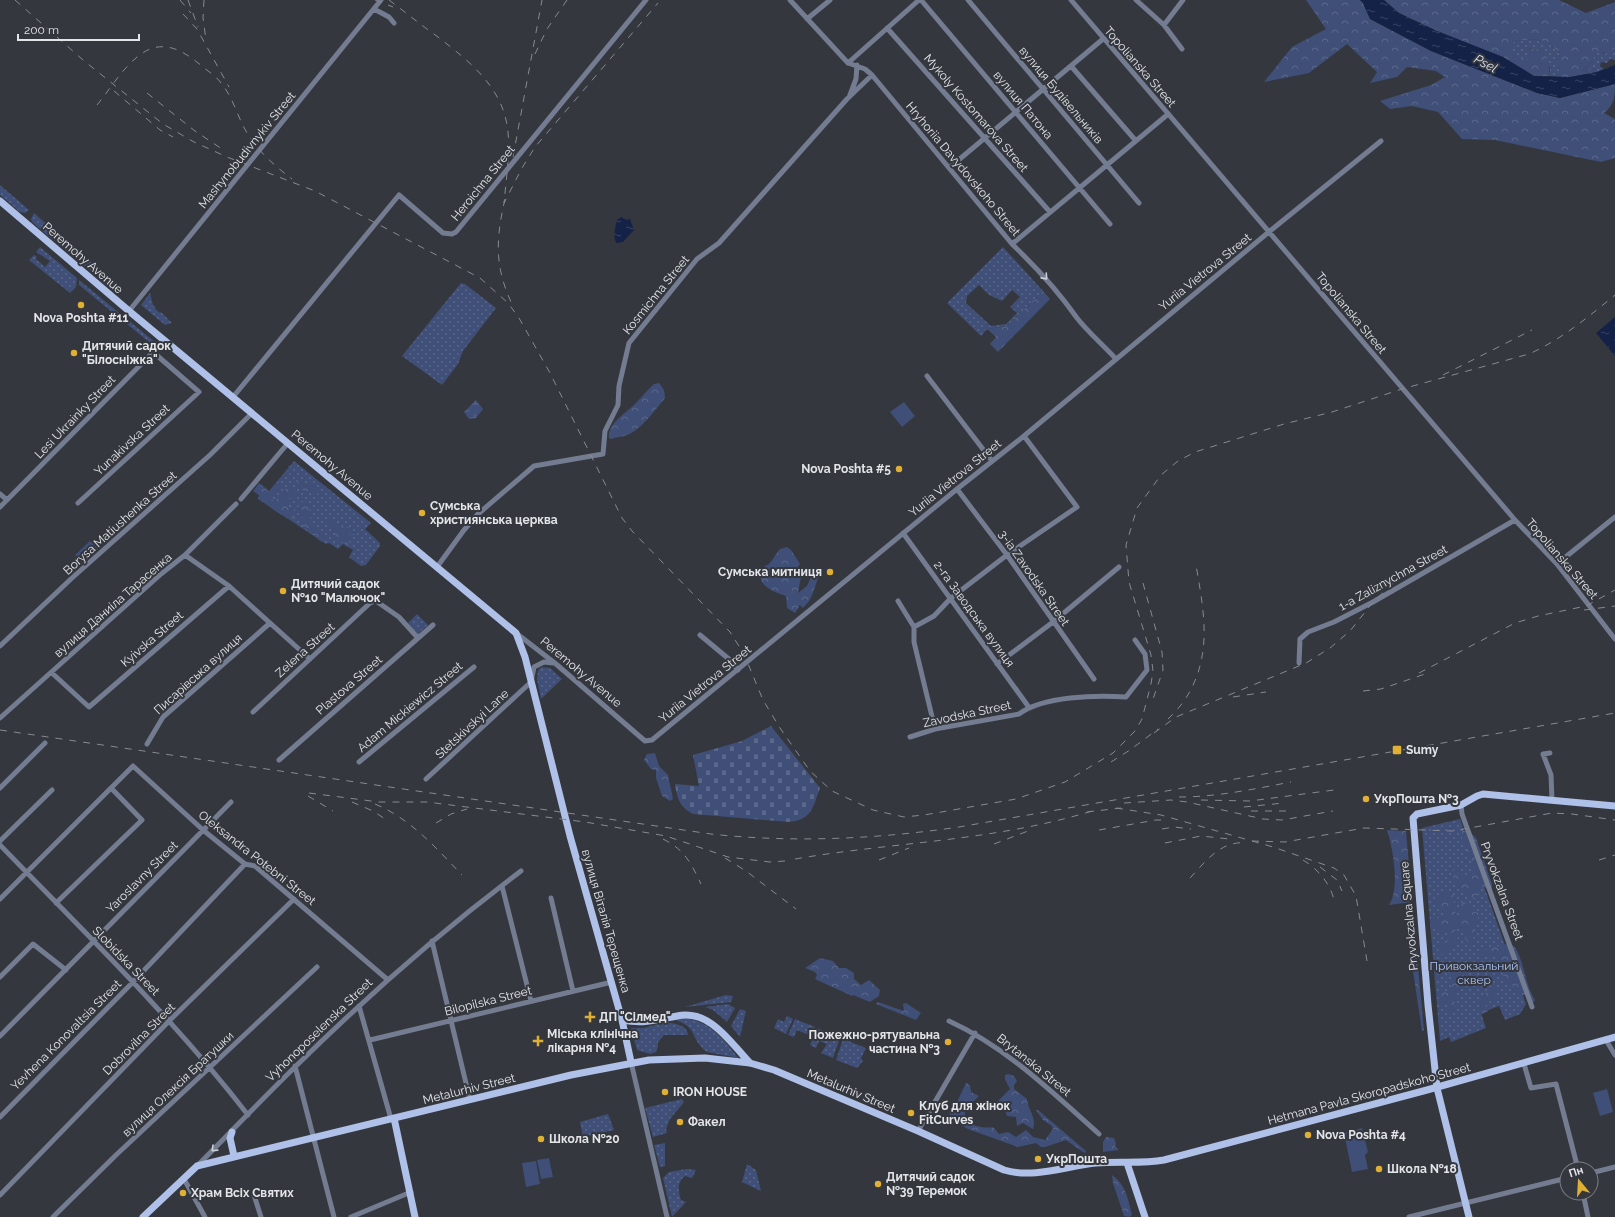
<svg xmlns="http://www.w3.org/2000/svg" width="1615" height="1217" font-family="Raleway,sans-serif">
<defs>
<pattern id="green-dots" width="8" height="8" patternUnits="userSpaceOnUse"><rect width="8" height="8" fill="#3f4f78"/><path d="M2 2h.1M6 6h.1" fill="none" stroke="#5b688b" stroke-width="1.8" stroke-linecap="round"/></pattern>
<pattern id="forest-crowns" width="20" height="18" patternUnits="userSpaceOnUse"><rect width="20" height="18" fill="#3f4f78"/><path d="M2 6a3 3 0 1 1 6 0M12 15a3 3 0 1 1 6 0" fill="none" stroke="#5b688b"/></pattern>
<pattern id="wetland-marsh" width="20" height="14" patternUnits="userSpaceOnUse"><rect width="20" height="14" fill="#3f4f78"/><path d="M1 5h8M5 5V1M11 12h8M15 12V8" fill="none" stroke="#5b688b"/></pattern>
<pattern id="cemetery-stones" width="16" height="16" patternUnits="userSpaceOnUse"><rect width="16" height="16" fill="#3f4f78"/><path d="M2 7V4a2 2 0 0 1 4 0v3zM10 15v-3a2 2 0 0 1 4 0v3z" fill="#5b688b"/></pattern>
<pattern id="water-ripples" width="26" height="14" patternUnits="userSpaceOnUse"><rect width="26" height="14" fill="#152248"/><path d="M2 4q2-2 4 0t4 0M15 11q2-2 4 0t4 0" fill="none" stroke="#374262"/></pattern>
</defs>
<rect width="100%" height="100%" fill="#34373d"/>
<path fill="url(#green-dots)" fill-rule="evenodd" d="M1534 39 1548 43 1561 54 1558 67 1560 71V77L1549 76 1550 69 1541 49 1527 48 1531 57 1527 60 1517 58 1512 54V42Z
M1615 48V60L1610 59 1607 63 1601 62 1600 66 1604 69 1597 72 1596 69 1582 71 1593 61 1595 50 1598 49 1604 54Z
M0 185 29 210 25 213 20 212 0 195Z
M34 213 59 235 54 241 32 222 31 219Z
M63 238 101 270 97 276 58 244Z
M40 247 77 278 76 287 70 293 29 260 34 255 37 257 36 259 45 267 50 261 36 252Z
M1003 247 1043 291 1007 326 987 329 981 336 947 303ZM979 285 989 295 1002 301 1012 290 1020 297 1010 307 1017 313 1006 324 991 326 966 303 967 296Z
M79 280 156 343 154 346 79 285Z
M461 283 465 284 496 308 463 351 458 364 442 385 402 356Z
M150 293 153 305 156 308 155 309 160 313 161 312 172 323 165 325 141 305Z
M294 461 371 523 365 529 380 543V546L366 565 361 566 349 557 353 550 343 544 338 549 329 543 326 544 258 499 259 495 253 491 259 483 269 491Z
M417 614 428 625 418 634 408 623Z
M543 667 550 668 562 679 541 699 537 679 538 671 540 668Z
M1460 819 1526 1004 1520 1014 1505 1020 1499 1006 1481 1013 1486 1028 1451 1042 1449 1037 1440 1041 1422 828Z
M726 995 733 996 731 1002 685 1007Z
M728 1004 735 1008 727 1022 713 1010 705 1007Z
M740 1009 746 1011 740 1037 731 1026Z
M787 1016 793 1019 786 1034 774 1028 778 1019 784 1022Z
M684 1018C709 1021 724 1038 738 1058L707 1052C688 1038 700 1026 671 1019Z
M795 1019 815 1027 811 1036 797 1030 794 1037 788 1035Z
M665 1022C674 1024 687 1024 688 1035H664L658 1042V1047L656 1052 650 1054 637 1050 631 1028H644Z
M817 1028 840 1038 833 1058 821 1053 827 1044 819 1041 816 1048 810 1045Z
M843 1039 866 1048 861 1058 863 1061 857 1068 836 1060Z
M682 1099 684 1102 670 1119 666 1129 667 1133 653 1137 645 1108Z
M608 1114 614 1130 583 1137 580 1122Z
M665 1143V1166L660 1167 654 1145Z
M747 1164 756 1170 761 1191 742 1182Z
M687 1169 696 1170 692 1178 685 1176C677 1182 678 1191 681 1200L686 1202 672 1217 663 1178 669 1172Z"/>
<path fill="url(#forest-crowns)" d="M1306 0H1360L1363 3 1370 19 1431 51 1537 93 1560 98 1615 84C1615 97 1614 105 1604 113L1615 119V158L1601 162 1495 140 1462 139 1438 112 1412 106 1390 109 1380 101 1431 85 1445 77 1436 71 1407 67 1397 77 1370 83 1377 72 1347 44 1309 73 1264 82 1292 47 1326 29Z
M1384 0H1559L1586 13 1615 2V48L1606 54 1596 50 1593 61 1582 71 1596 69 1597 72 1570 77H1560V71L1557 63 1561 54 1548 43 1534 39 1512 42V54L1517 58 1530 59V55L1526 50 1527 48 1541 49C1548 57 1550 66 1549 76H1534L1503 57 1437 31 1399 13Z
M1043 291 1050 299 998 352 990 344 996 337 987 329 1007 326Z
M659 383 664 390 665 398C656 409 640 431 627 435 621 437 617 437 611 439L609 438C607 424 627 412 635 404 642 397 647 390 654 384Z
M288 465 305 483 313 485 332 501H328C324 498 319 493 314 492 304 490 297 492 296 478L291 476Z
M279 480 282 484 270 499 275 501 286 489 294 488 295 496 288 499 287 508 294 509 295 516 293 520C277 514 265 505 256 491L259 485 269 492Z
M299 502H308L311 515 309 522 311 526 326 538 322 542 306 530 300 520 303 516 298 509Z
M325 520C334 521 339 526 348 527L355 535 347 534 351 547 342 542 332 539 336 533Z
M787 547 791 550 800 564 797 568 801 577 798 593 807 586 812 575 816 574 818 578C814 589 812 600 803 608L800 605 795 613 787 608 786 596C776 593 754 585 762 570 764 566 766 566 769 564 773 560 776 553 780 549Z
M655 753 659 766 668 775C669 783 672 791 673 799L670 801 662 796 656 778V770L651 769 644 760 647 754Z
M1387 830 1406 831 1412 902 1389 905C1400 889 1393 848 1387 830Z
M1462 831H1469L1476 838 1492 884V889H1489L1481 886 1476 888 1478 894 1476 898 1469 897 1464 889 1457 888 1453 876 1454 868 1458 866 1462 869 1458 873 1460 877 1466 875H1471L1475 873 1474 868 1461 835Z
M1446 892 1453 894 1456 919H1461L1460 907 1464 902 1473 911 1478 913C1481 924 1467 931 1475 940L1474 945 1470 947 1463 931 1458 927 1455 930 1459 936 1455 942 1454 946 1444 954 1437 955V947L1447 942 1449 938 1447 933 1434 927 1431 921 1446 915 1447 912C1443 908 1436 906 1437 898Z
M1414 923 1424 1030 1422 1031 1411 958H1414L1412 947H1410L1406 924Z
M1507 944 1514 946C1525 962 1524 983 1535 1000L1532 1004 1525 995H1520L1515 992 1514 986 1506 983 1497 955 1482 956 1481 953 1484 950Z
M820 958 833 961 839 968H846L854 973V979L861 985 869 980 880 990 879 996 870 1002 853 995 852 996 815 979 817 975 815 972 805 968Z
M1461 959 1465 963 1463 967C1466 978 1459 984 1456 994 1454 1001 1456 1006 1452 1013L1449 1011 1448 1005 1441 1004 1438 995 1441 992H1448L1451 990 1453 975 1439 965 1446 962 1454 967Z
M1497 988 1496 998 1485 1004 1488 1011 1483 1014 1479 1012C1477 1002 1487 988 1497 988Z
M878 1002 904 1011 903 1004 906 1003 921 1013 916 1020 876 1004Z
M1008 1074 1014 1076 1017 1081 1014 1085V1089L1027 1099C1028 1110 1037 1118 1033 1129L1023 1123 1017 1126 1016 1117 1007 1116 1005 1110 996 1107 997 1102 1010 1089 1005 1079V1075Z
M966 1083 970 1085 971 1092 979 1096 973 1102 965 1106V1118C969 1126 985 1129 993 1127L999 1134 1008 1132 1016 1137 1026 1130 1033 1137 1045 1140 1053 1129 1052 1126 1043 1120 1036 1110H1038L1086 1151 1085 1153 1083 1152 1066 1140 1045 1147H1041L1036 1143 1018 1147 968 1129 959 1124 953 1123 949 1112 957 1102Z
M1106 1137 1114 1138 1116 1144 1115 1146 1119 1150 1103 1152V1142Z
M1112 1175C1126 1185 1128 1199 1132 1215L1129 1217 1124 1216 1113 1183Z"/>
<path fill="url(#wetland-marsh)" d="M476 400 483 409 476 418 469 419 464 412Z"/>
<path fill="url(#cemetery-stones)" d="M771 726 820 788C813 807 812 820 789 822L693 814C680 807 677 799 675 784L699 786 693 755 742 741Z"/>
<path fill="#3f4f78" d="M904 402 915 416 902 427 890 412Z
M90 541 98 549 83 564 75 555Z
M1607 1089 1613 1112 1600 1116 1593 1093Z
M1362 1128 1368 1152 1365 1155 1368 1169 1352 1172 1344 1133Z
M549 1158 553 1177 541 1179 537 1160Z
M536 1161 540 1184 526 1187 522 1163Z"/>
<path fill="url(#water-ripples)" d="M1360 0H1384L1399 13 1437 31 1503 57 1534 76 1570 77 1597 72 1615 65V84L1560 98 1537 93 1431 51 1370 19 1363 3Z
M621 217 627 220 630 219 634 230 623 242 616 243C613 235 615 228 617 220Z
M1615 317V356L1596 333Z"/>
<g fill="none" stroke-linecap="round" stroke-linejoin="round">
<path stroke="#737c90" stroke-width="5" d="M790 0 848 63 865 69 872 75 1012 244C1036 267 1058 291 1077 318 1088 332 1103 345 1115 358
M921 0 1110 224
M968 0 1139 203
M1071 0 1515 520 1557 564 1615 639
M1136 0 1164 25 1182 49
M374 9 389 17 394 23
M807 19 830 0
M1164 25 1183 0
M887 28 1050 212
M848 63 919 0
M1071 66 1136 141
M850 95 856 79 857 65
M949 168 1103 39
M1012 244 1167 115
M129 311 381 0
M927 376 992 461
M233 397 399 195 443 233 452 234 456 232 646 0
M957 489 1007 555 1094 679
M0 494 7 500
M241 499 288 443
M78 503 199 392 153 352
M0 507 165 340
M903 533 1028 706
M185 555 229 586 310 659
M1557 564 1615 517
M437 567 464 530 478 514 534 466 603 454 605 431 618 405 619 386 629 343 697 259 719 243 847 99 872 75
M898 601 914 627V642L935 729
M914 627 934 616 951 598 1007 555 1077 507 1024 436
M516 633 556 664 645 741 652 740 957 489 1024 436 1270 231 1381 141
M700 635 730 660 738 670
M0 646 72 578 210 455 252 413
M1299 663 1300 639 1308 632 1334 622 1373 602 1515 520
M997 664 1053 622 1119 567
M52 673 89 707 229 586
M253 712 370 603 376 601 399 617 418 638
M0 718 161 574 185 555 236 504
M910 737 935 729 1019 714C1043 696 1096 695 1126 697L1147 670 1145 654 1135 640
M147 744 163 717 270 623
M1550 753 1543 754 1551 775 1552 800
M279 760 433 625
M359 762 474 667
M426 779 531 682 534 667 544 662 553 663
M0 788 45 743
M1461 805 1462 814 1532 1007
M0 841 52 790
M0 845C85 933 173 1018 248 1115
M502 886 531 1001
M551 898 573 991
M0 899 133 766 203 830 245 864 255 866 388 980
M56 903 142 820 111 788
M432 941 470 1100
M0 977 33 944 66 970
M359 1006 391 1119
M949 1021C1006 1047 1052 1092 1099 1134
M0 1036 231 802
M370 1040 612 982
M1606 1040 1615 1055
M631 1062 667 1217
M1524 1064 1531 1088 1556 1084 1578 1169
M295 1066 334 1217
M0 1117 133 982 245 864
M918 1131 975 1033
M197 1166C230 1133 262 1099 295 1067 366 997 441 931 521 871
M1591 1173 1615 1167
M184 1179 205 1217
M1583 1193 1588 1217
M0 1195 170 1020 294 899
M254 1195 261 1217
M53 1217 115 1156 317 967
M351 1217 411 1192
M1409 1217 1567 1178"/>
<path stroke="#afc0e9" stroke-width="7" d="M0 201 129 311 516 633 525 657 570 836 622 1020 631 1062
M622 1020C645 1024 655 1020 677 1016 710 1009 730 1042 750 1063
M394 1118 415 1217
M232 1132 230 1138 234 1156
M1127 1163 1145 1217
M143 1217 197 1166 571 1075 649 1060 705 1058 750 1063 774 1070 918 1131 1004 1170C1033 1179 1067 1166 1096 1163 1119 1161 1142 1164 1164 1160L1427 1090 1615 1037
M1469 1217 1437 1088 1428 1005 1413 818 1417 814 1461 805 1477 796 1483 794 1615 806"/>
<path stroke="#888a90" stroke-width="1" stroke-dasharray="7 7" stroke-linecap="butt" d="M15 0 83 60 163 124 194 142 227 157 315 191 480 278 508 303 519 318 550 373 622 518 632 531 730 632 744 654 763 700 780 728 810 771 832 791 873 810 904 817 924 815 1016 799 1065 782 1113 753 1135 731 1142 719 1151 684 1153 671 1151 655 1129 582 1126 545 1137 508 1161 475 1178 461 1195 452 1284 424 1332 412 1402 389 1529 354C1562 339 1587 318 1615 295
M180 0 191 13
M188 0 198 27
M204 0 203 18 206 40
M375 0 393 7
M389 0C405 12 421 25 438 37 470 62 504 88 508 132 510 156 506 180 504 203L522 168 535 147 658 3
M183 14 197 29 229 87
M535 54 547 29 567 0
M114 91 160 130 173 137
M147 93 195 131 225 151
M97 105C111 88 123 67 141 54 164 38 184 51 203 67 209 72 216 76 221 83 234 98 238 120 249 136 260 153 276 167 292 179
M513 157 542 0
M505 199C496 238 494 266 512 304
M1443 375 1532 330
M1143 583 1162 652 1163 670 1152 702
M1584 610 1615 606
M1419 673 1515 623 1538 616 1586 606 1615 590
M1363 691 1381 689 1425 674
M1233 697 1266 692
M1168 719C1174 713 1181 706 1186 698 1213 655 1204 612 1196 565
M0 730 711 834C793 843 877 839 959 827L1615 713
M1154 733 1176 717 1306 663 1330 648 1350 631 1373 602 1401 576 1429 557
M1111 762 1130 750 1158 729
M309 793 379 802H427L585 822 666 836 728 857 770 862 785 861
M308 796 333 811
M1179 797C1217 797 1254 789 1291 782
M1201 800 1250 801 1334 790
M352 802 373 811 388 821
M1124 803 1171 800 1187 802 1263 819 1282 820 1333 811
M375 804C411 819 436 848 462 875
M1244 807 1284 803
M1116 808 1161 815 1273 847 1334 868 1344 875 1356 896 1367 961
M1251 811H1289
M1087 812 1121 808
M436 823 451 814 467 809
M1162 829 1174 827 1191 829
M1099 830 1156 820H1165
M663 839C685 850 691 863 701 884
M1252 841 1285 842 1364 828 1453 831 1552 813 1572 814 1615 820
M1165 843 1201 836 1229 839
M994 844 1028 831
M725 858 746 871 796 909
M795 859C894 842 995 841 1092 811
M879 860 909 848
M1303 860C1318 869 1330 883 1334 900
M1599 860 1615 855
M1320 867 1337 880 1342 891
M1190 878C1206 861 1221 840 1247 843"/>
</g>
<defs><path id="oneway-chevron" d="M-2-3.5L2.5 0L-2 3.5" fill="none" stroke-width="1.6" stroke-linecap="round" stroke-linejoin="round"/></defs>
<g stroke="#cdd0d7">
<use href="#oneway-chevron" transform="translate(1045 277) rotate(48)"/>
<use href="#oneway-chevron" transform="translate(214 1149) rotate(136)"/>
</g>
<g fill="#e0b034" stroke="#34373d" stroke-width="1.5">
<circle cx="81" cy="305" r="4"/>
<circle cx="74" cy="353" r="4"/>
<circle cx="899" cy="469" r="4"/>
<circle cx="422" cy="513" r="4"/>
<circle cx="830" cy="572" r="4"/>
<circle cx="283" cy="591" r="4"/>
<rect x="1392" y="745" width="10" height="10" rx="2"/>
<circle cx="1366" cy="799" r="4"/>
<path d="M588 1011h4v4h4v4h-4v4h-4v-4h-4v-4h4z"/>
<path d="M536 1035h4v4h4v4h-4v4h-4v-4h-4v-4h4z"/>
<circle cx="948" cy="1042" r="4"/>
<circle cx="665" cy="1092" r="4"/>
<circle cx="911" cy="1113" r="4"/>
<circle cx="680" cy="1122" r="4"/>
<circle cx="1308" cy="1135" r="4"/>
<circle cx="541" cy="1139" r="4"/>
<circle cx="1038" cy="1159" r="4"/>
<circle cx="1379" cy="1169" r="4"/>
<circle cx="878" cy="1184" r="4"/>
<circle cx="183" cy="1193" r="4"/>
</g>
<g text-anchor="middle" stroke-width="4" stroke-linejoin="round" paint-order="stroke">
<g font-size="12" fill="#e3e5e9" stroke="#34373d">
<text transform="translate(1140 67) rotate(49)" y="4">Topolianska Street</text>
<text transform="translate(1061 95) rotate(50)" y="4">вулиця Будівельників</text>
<text transform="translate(1023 105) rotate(50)" y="4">вулиця Патона</text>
<text transform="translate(976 113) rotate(49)" y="4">Mykoly Kostomarova Street</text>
<text transform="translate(247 150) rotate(-51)" y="4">Mashynobudivnykiv Street</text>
<text transform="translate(963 169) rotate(50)" y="4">Hryhoriia Davydovskoho Street</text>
<text transform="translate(483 183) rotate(-51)" y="4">Heroichna Street</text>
<text transform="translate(83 258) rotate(41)" y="4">Peremohy Avenue</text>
<text transform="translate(1205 272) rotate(-39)" y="4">Yuriia Vietrova Street</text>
<text transform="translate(656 295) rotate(-51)" y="4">Kosmichna Street</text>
<text transform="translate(1351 313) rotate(50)" y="4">Topolianska Street</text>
<text transform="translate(75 417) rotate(-46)" y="4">Lesi Ukrainky Street</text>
<text transform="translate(132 440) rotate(-43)" y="4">Yunakivska Street</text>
<text transform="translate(332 465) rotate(40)" y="4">Peremohy Avenue</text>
<text transform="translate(955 478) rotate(-39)" y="4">Yuriia Vietrova Street</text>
<text transform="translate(120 523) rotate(-42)" y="4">Borysa Matiushenka Street</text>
<text transform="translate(1562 559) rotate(49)" y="4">Topolianska Street</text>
<text transform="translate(1034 578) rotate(55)" y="4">3-ia Zavodska Street</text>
<text transform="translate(1393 578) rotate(-29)" y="4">1-a Zaliznychna Street</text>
<text transform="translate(113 605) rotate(-41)" y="4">вулиця Даниіла Тарасенка</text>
<text transform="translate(974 614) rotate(54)" y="4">2-га Заводська вулиця</text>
<text transform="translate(152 639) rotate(-41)" y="4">Kyivska Street</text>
<text transform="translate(305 650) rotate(-42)" y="4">Zelena Street</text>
<text transform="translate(581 672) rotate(40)" y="4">Peremohy Avenue</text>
<text transform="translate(198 674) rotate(-42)" y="4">Писарівська вулиця</text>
<text transform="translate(705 684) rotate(-39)" y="4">Yuriia Vietrova Street</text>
<text transform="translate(349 685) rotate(-41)" y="4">Plastova Street</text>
<text transform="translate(410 707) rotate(-40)" y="4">Adam Mickiewicz Street</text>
<text transform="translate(967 714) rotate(-12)" y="4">Zavodska Street</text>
<text transform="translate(472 724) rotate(-43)" y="4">Stetskivskyi Lane</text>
<text transform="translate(257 858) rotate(38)" y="4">Oleksandra Potebni Street</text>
<text transform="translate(142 877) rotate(-45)" y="4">Yaroslavny Street</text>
<text transform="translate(1502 891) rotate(70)" y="4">Pryvokzalna Street</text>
<text transform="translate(1409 916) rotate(-95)" y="4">Pryvokzalna Square</text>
<text transform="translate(606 921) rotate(74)" y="4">вулиця Віталія Терещенка</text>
<text transform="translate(126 961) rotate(46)" y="4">Slobidska Street</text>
<text transform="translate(488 1001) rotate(-14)" y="4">Bilopilska Street</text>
<text transform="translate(319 1030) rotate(-44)" y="4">Vyhonoposelenska Street</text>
<text transform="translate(66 1035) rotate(-45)" y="4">Yevhena Konovaltsia Street</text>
<text transform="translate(139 1039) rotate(-45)" y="4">Dobrovilna Street</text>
<text transform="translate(1034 1065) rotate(39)" y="4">Brytanska Street</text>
<text transform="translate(178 1084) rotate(-43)" y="4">вулиця Олексія Братушки</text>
<text transform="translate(469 1089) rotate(-14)" y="4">Metalurhiv Street</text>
<text transform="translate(851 1091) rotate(23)" y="4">Metalurhiv Street</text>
<text transform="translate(1369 1094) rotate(-15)" y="4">Hetmana Pavla Skoropadskoho Street</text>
</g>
<g font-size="12" font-weight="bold" fill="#e3e5e9" stroke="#34373d" text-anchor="start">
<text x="81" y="322" text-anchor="middle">Nova Poshta #11</text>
<text x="82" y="350">Дитячий садок<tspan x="82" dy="14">"Білосніжка"</tspan></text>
<text x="891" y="473" text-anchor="end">Nova Poshta #5</text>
<text x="430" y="510">Сумська<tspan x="430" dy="14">християнська церква</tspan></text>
<text x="822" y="576" text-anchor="end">Сумська митниця</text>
<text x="291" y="588">Дитячий садок<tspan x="291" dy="14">№10 "Малючок"</tspan></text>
<text x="1406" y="754">Sumy</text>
<text x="1374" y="803">УкрПошта №3</text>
<text x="599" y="1021">ДП "Сілмед"</text>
<text x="547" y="1038">Міська клінічна<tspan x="547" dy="14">лікарня №4</tspan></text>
<text x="940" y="1039" text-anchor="end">Пожежно-рятувальна<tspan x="940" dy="14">частина №3</tspan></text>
<text x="673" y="1096">IRON HOUSE</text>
<text x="919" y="1110">Клуб для жінок<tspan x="919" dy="14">FitCurves</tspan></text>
<text x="688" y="1126">Факел</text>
<text x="1316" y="1139">Nova Poshta #4</text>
<text x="549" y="1143">Школа №20</text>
<text x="1046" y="1163">УкрПошта</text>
<text x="1387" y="1173">Школа №18</text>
<text x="886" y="1181">Дитячий садок<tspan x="886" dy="14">№39 Теремок</tspan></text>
<text x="191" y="1197">Храм Всіх Святих</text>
</g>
<g font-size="12" fill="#aac1f8" stroke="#34373d">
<text x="1474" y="970">Привокзальний<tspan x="1474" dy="14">сквер</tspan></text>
</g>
<g font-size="13" font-style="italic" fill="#dde3f2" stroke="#34373d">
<text transform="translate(1486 63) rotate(28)" y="5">Psel</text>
</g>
</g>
<g transform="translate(1579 1181) rotate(342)"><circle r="19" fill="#34373d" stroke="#7a7d82"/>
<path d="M0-3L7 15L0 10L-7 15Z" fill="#e0b034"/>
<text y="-6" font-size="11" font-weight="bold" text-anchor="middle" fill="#e3e5e9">Пн</text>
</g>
<path d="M18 34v6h121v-6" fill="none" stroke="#e3e5e9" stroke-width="2"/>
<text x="24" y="34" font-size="12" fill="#e3e5e9" stroke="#34373d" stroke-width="3" paint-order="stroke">200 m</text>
</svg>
